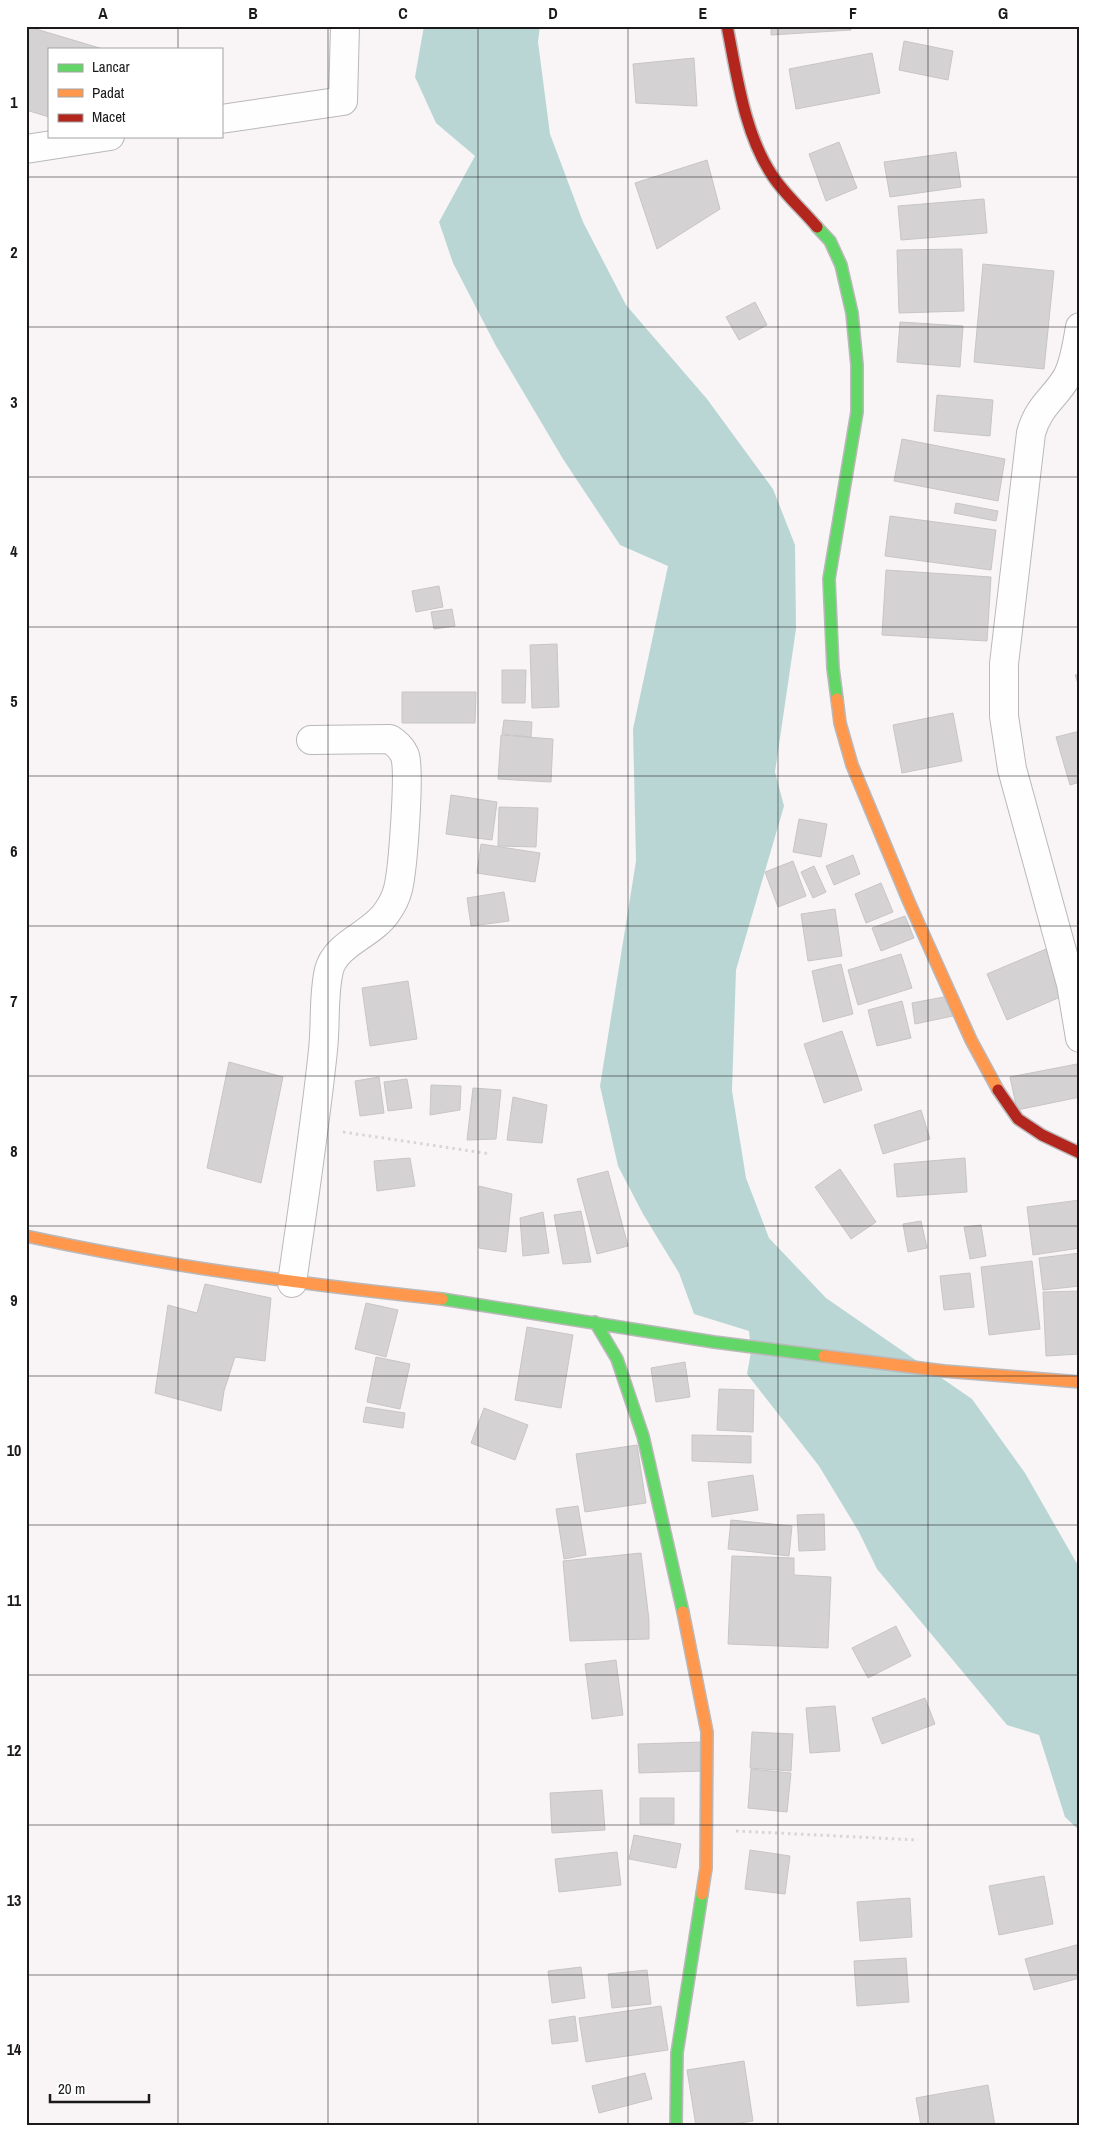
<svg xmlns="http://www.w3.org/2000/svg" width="1106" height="2152" font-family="'Archivo Narrow',sans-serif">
<rect width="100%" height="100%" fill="#f9f5f6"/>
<path fill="#b9d6d5" d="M424 26H540L538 42 550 134 583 222 626 305 707 399 773 489 795 545 796 629 775 772 784 806 736 970 732 1091 746 1178 769 1238 826 1298 972 1399 1025 1473 1080 1569V1831L1065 1817 1039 1735 1007 1725 877 1569 859 1532 819 1466 747 1374 751 1352 749 1331 694 1314 679 1273 643 1214 618 1166 600 1086 636 861 633 729 668 566 620 545 563 459 496 346 453 263 439 222 475 156 436 123 415 77Z"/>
<path fill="#d5d2d3" stroke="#c7c5c5" d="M26 26 103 49H49V117L26 110Z
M771 26H851V30L771 35Z
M904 41 953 51 948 80 899 70Z
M872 53 880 93 796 109 789 69Z
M694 58 697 106 636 103 633 64Z
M839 142 857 188 826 201 809 154Z
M956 152 961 187 890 197 884 162Z
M707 160 720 209 657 249 635 183Z
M984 199 987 233 901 240 898 206Z
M962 249 964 311 899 313 897 250Z
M983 264 1054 271 1044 369 974 362Z
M755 302 767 325 739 340 726 317Z
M900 322 963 326 960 367 897 362Z
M937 395 993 400 990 436 934 431Z
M902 439 1005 459 998 501 894 481Z
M956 503 998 511 996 521 954 513Z
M890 516 996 530 991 570 885 556Z
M886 570 991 577 987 641 882 635Z
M439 586 443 607 416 612 412 591Z
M452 609 455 626 434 629 431 612Z
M557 644 559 707 532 708 530 645Z
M502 670H526L525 703H502Z
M1080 674V689L1075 675Z
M402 692H476L475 723H402Z
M953 713 962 761 902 773 893 725Z
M504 720 532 722 531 737 502 734Z
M1080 731V782L1070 785 1056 737Z
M501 735 553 739 551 782 498 779Z
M451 795 497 802 492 840 446 834Z
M499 807 538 808 536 847 498 846Z
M799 819 827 824 821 857 793 852Z
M481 844 540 853 535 882 477 873Z
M853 855 860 874 834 885 826 866Z
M793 861 806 896 778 907 765 872Z
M814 866 826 892 813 898 801 872Z
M881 883 893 912 866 923 855 894Z
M504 892 509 921 471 926 467 898Z
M835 909 842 956 808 961 801 914Z
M905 916 914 938 881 951 872 928Z
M1046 949 1065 995 1007 1020 987 974Z
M901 954 912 988 858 1005 848 970Z
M841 964 853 1014 823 1022 812 971Z
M408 981 417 1039 370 1046 362 988Z
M949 996 953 1016 915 1024 912 1003Z
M902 1001 911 1038 877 1046 868 1010Z
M842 1031 862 1090 824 1103 804 1044Z
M229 1062 283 1077 261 1183 207 1168Z
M1077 1064 1080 1097 1017 1110 1010 1077Z
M379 1077 384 1113 360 1116 355 1081Z
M407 1079 412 1108 388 1111 384 1082Z
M431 1085 461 1086 460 1110 430 1115Z
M473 1088 501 1090 496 1139 467 1140Z
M513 1097 547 1105 542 1143 507 1140Z
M921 1110 930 1139 883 1154 874 1125Z
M410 1158 415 1186 377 1191 374 1161Z
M965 1158 967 1192 897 1197 894 1164Z
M840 1169 876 1222 851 1239 815 1187Z
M608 1171 628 1246 597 1254 577 1179Z
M479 1186 512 1194 506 1252 479 1248Z
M1080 1200V1248L1033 1255 1027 1207Z
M581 1211 591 1262 563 1264 554 1215Z
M543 1212 549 1253 523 1256 520 1218Z
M921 1221 927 1248 908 1252 903 1224Z
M981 1225 986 1256 970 1259 964 1227Z
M1080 1253V1286L1043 1290 1039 1258Z
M1032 1261 1040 1329 989 1335 981 1267Z
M970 1273 974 1307 944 1310 940 1276Z
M205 1284 271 1298 265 1361 235 1357 224 1391 221 1411 155 1393 168 1305 197 1313Z
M1080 1291V1354L1046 1356 1043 1292Z
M366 1303 398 1310 386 1357 355 1349Z
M527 1327 573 1335 561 1408 515 1400Z
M376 1357 410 1364 400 1409 367 1402Z
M685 1362 690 1397 656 1402 651 1368Z
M719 1389 754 1390 753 1432 717 1430Z
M366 1407 405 1413 403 1428 363 1422Z
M484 1408 528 1425 515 1460 471 1443Z
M692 1435 751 1436V1463L692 1461Z
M637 1445 646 1503 585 1512 576 1454Z
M753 1475 758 1510 712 1517 708 1482Z
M578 1506 586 1555 564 1559 556 1509Z
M824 1514 825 1550 799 1551 797 1515Z
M731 1520 792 1526 789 1556 728 1549Z
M641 1553 649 1620V1639L570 1641 563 1561Z
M732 1556 794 1558V1575L831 1577 828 1648 728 1644Z
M896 1626 911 1656 868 1678 852 1648Z
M616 1660 623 1715 592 1719 585 1664Z
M925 1698 935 1724 882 1744 872 1718Z
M835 1706 840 1751 810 1753 806 1708Z
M752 1732 793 1734 791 1771 750 1768Z
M703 1742 704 1771 639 1773 638 1744Z
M751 1769 791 1773 787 1812 748 1808Z
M602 1790 605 1830 552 1833 550 1793Z
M640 1798H674V1824H640Z
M634 1835 681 1844 676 1868 629 1859Z
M750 1850 790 1856 785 1894 745 1889Z
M617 1852 621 1885 559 1892 555 1859Z
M1044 1876 1053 1924 999 1935 989 1886Z
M910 1898 912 1937 860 1941 857 1902Z
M1080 1944V1978L1034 1990 1025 1959Z
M906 1958 909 2002 857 2006 854 1961Z
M581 1967 585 1998 552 2003 548 1971Z
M647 1970 651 2004 612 2008 608 1974Z
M661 2006 668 2050 586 2062 579 2018Z
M575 2016 578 2041 552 2044 549 2020Z
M744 2061 753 2121 720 2126H696L687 2070Z
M645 2073 652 2099 599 2113 592 2086Z
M988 2085 995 2126H921L916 2098Z"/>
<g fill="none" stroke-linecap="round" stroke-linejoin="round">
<defs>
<path id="street" d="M221 119 343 101 345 26
M26 149 110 136
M1080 327C1077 343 1075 362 1067 377 1054 399 1039 405 1031 433L1004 664V716L1012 769 1071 984 1080 1038
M292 1283C303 1205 315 1127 323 1050 326 1024 323 995 329 970 336 943 372 935 387 912 392 905 396 897 398 889 403 869 410 773 405 756 402 748 397 744 390 739L311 740"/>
<path id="fast" d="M817 227 830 241 841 265 852 313 857 365V412L829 579 833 668 837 699
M442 1299 714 1342 824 1356
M595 1322 617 1359 643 1436 683 1612
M676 2126 677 2053 702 1894"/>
<path id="slow" d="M837 699 840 723 852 765 909 902 971 1040 998 1090
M26 1236C163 1266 303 1284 442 1299
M824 1356 944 1371 1080 1382
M683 1612 707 1732 706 1868 702 1894"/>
<path id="jam" d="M727 26C737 75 744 133 772 175 784 194 803 210 817 227
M998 1090 1018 1119 1042 1135 1080 1153"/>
</defs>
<use href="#street" stroke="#bbb8b9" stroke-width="30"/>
<use href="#fast" stroke="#bbb8b9" stroke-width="14"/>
<use href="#slow" stroke="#bbb8b9" stroke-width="14"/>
<use href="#jam" stroke="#bbb8b9" stroke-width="14"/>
<path stroke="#d7d6d6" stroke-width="3" stroke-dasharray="2.5 4" stroke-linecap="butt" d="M343 1132 491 1154
M736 1831 918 1840"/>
<use href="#street" stroke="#fefefe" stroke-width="28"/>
<use href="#fast" stroke="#63d668" stroke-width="11"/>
<use href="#slow" stroke="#ff974d" stroke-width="11"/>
<use href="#jam" stroke="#b3261e" stroke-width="11"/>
</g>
<path fill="none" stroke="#1b1919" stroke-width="1" stroke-opacity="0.55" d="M178 26V49M328 26V2126M478 26V2126M628 26V2126M778 26V2126M928 26V2126M178 136V2126M26 177H1080M26 327H1080M26 477H1080M26 627H1080M26 776H1080M26 926H1080M26 1076H1080M26 1226H1080M26 1376H1080M26 1525H1080M26 1675H1080M26 1825H1080M26 1975H1080"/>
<rect width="1106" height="2152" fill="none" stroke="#ffffff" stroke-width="55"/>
<rect x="48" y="48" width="175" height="90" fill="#ffffff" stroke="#a4a3a3"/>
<rect x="58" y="64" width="25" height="8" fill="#63d668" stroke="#a4a3a3"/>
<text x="92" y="72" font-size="15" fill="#1b1919">Lancar</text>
<rect x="58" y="89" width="25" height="8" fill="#ff974d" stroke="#a4a3a3"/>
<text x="92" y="98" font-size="15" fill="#1b1919">Padat</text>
<rect x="58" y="114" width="25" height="8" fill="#b3261e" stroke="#a4a3a3"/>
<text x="92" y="122" font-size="15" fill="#1b1919">Macet</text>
<path d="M50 2094v8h99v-8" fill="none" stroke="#1b1919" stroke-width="2.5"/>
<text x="58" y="2094" font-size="15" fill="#1b1919" stroke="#ffffff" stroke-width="4" paint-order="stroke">20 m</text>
<rect x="28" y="28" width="1050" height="2096" fill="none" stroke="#1b1919" stroke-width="2"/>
<g font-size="16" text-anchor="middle" font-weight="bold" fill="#1b1919">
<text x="103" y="19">A</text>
<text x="253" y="19">B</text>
<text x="403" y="19">C</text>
<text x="553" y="19">D</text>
<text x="703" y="19">E</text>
<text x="853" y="19">F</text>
<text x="1003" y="19">G</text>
<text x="14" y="108">1</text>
<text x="14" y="258">2</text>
<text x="14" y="408">3</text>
<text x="14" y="557">4</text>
<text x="14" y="707">5</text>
<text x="14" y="857">6</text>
<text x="14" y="1007">7</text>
<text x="14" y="1157">8</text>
<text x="14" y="1306">9</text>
<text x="14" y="1456">10</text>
<text x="14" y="1606">11</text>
<text x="14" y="1756">12</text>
<text x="14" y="1906">13</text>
<text x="14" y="2055">14</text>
</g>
</svg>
